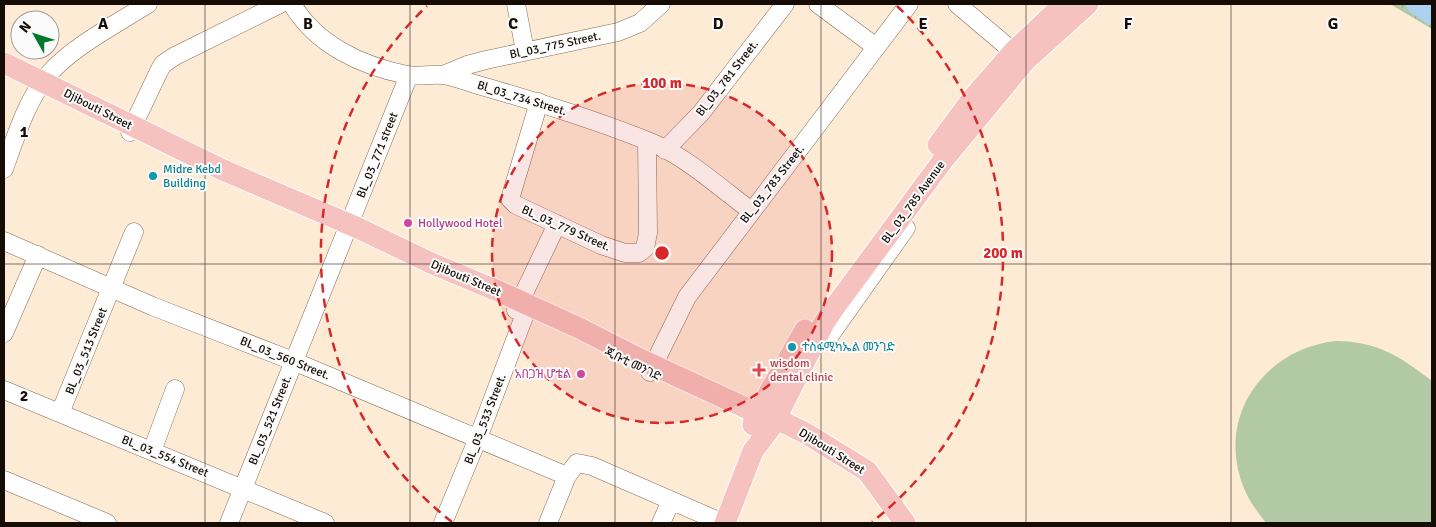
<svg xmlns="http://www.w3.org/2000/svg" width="1436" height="527" font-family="Signika,'Noto Sans Ethiopic',sans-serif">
<defs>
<pattern id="park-crowns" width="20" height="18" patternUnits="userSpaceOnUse" patternTransform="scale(1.25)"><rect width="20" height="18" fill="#b1c9a4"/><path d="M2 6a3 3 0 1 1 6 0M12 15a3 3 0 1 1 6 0" fill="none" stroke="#97ab8c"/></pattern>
</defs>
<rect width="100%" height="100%" fill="#feebd6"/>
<path fill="url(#park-crowns)" d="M1390 4H1432V29Z"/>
<path fill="#b1c9a4" d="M1336 341C1377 341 1401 357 1432 381V523H1266C1255 509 1245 495 1240 477 1220 409 1269 348 1336 341Z"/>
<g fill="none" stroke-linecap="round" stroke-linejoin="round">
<path stroke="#acd2f0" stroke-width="20" d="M1416 4 1432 15"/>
<defs>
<path id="minor" d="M292 4C316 45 362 66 407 75 418 77 430 74 442 75 454 76 467 82 478 85 538 102 597 120 655 144 687 158 722 189 751 211
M516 4 525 51
M818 4 876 47
M957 4 1023 60
M443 75 467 65 486 60 618 32 640 23 661 4
M539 102 510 199 516 205 601 245 625 253H639L645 248 648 233 647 141
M130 132 159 71 163 64 175 56 280 4
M665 150 701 113 785 4
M4 169C15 139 27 99 48 75 70 48 118 23 148 4
M4 241 152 306 293 361 567 476
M516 310 557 224
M4 333 38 255
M811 348 828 338 906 228
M650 372 687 297 909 4
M4 390 325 523
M60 413 134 232
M152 451 175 389
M4 480 107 523
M229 523 409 75
M443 523 478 438 525 314
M548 523 567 476 577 463 592 466 723 523
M661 523 671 501"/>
<path id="major" d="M4 63 223 170 358 228 431 263 500 292 579 328 642 360 746 408 783 422 807 434 867 471 905 523
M938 145 972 99 1014 51 1064 4
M753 425 754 419 805 330
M725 523 753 451 772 426 824 323 834 308 944 159 1025 61 1088 4"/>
</defs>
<use href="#minor" stroke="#836d56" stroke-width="19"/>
<use href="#major" stroke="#fff" stroke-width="23"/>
<use href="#minor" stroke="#fff" stroke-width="18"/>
<use href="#major" stroke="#f5c2bf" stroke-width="21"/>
</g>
<path fill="none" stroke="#150d05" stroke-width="1" stroke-opacity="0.55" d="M205 4V523M410 4V523M615 4V523M821 4V523M1026 4V523M1231 4V523M4 264H1432"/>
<circle cx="662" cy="253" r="170" fill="#d62828" fill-opacity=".12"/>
<g fill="none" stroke="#d62828" stroke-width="2.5" stroke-dasharray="9 6">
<circle cx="662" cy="253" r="170"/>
<path d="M452 522A341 341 0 0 1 427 6M897 6A341 341 0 0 1 872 522"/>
</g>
<g fill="#0f9aa8" stroke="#fbfbfb" stroke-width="2">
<circle cx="153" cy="176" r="5"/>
<circle cx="792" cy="347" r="5"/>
</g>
<g fill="#d1479c" stroke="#fbfbfb" stroke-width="2">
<circle cx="408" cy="223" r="5"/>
<circle cx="581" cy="374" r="5"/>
</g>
<path fill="#e0444e" stroke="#fbfbfb" stroke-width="2" d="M756.5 362.5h5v5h5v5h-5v5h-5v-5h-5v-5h5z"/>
<g text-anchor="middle" stroke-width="4" stroke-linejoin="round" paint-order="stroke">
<g font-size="12" fill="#150d05" stroke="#fbfbfb">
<text transform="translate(555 45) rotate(-12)" y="4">Bl_03_775 Street.</text>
<text transform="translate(727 78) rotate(-52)" y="4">Bl_03_781 Street.</text>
<text transform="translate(522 98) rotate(17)" y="4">Bl_03_734 Street.</text>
<text transform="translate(98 109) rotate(27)" y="4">Djibouti Street</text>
<text transform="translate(377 155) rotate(-68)" y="4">BL_03_771 street</text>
<text transform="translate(772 184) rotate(-52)" y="4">BL_03_783 Street.</text>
<text transform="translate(913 202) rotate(-54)" y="4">BL_03_785 Avenue</text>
<text transform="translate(566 228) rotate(24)" y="4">BL_03_779 Street.</text>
<text transform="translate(466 278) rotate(23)" y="4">Djibouti Street</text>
<text transform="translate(86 351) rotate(-68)" y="4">BL_03_513 Street</text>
<text transform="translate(285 358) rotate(22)" y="4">BL_03_560 Street.</text>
<text transform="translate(633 364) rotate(26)" y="4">ጂቡቲ መንገድ</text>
<text transform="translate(485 419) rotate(-69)" y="4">BL_03_533 Street.</text>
<text transform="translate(270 420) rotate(-68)" y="4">BL_03_521 Street.</text>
<text transform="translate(832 451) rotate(32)" y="4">Djibouti Street</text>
<text transform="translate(165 456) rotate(22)" y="4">BL_03_554 Street</text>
</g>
<g font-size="12" fill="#0d838f" stroke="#fbfbfb" text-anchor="start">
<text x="163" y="173">Midre Kebd<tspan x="163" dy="14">Building</tspan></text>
<text x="802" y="351">ተስፋሚካኤል መንገድ</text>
</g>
<g font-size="12" fill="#b23c85" stroke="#fbfbfb" text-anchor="start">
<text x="418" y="227">Hollywood Hotel</text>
<text x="571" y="378" text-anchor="end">አበጋዝ ሆቴል</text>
</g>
<g font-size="12" fill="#be3a42" stroke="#fbfbfb" text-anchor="start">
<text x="770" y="367">wisdom<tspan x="770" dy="14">dental clinic</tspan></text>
</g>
</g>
<g font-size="16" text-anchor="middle" font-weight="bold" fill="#150d05" stroke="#fbfbfb" stroke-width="4" stroke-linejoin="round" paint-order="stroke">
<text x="103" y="29">A</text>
<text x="308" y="29">B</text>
<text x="513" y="29">C</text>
<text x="718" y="29">D</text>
<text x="923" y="29">E</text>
<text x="1128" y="29">F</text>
<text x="1333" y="29">G</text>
<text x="24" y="137">1</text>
<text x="24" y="401">2</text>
</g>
<circle cx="662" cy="253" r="8" fill="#d62828" stroke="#fbfbfb" stroke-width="2.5"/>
<g font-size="15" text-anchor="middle" font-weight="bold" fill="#d62828" stroke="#fbfbfb" stroke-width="4" stroke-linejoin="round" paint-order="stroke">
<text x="662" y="88">100 m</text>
<text x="1003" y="258">200 m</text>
</g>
<rect width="1436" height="527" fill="none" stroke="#150d05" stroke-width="10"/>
<g transform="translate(35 35) rotate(309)"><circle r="24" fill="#fbfbfb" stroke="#9f9c99"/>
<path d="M0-4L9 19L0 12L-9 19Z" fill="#00782e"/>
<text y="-8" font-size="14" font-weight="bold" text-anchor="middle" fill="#150d05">N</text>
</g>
</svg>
